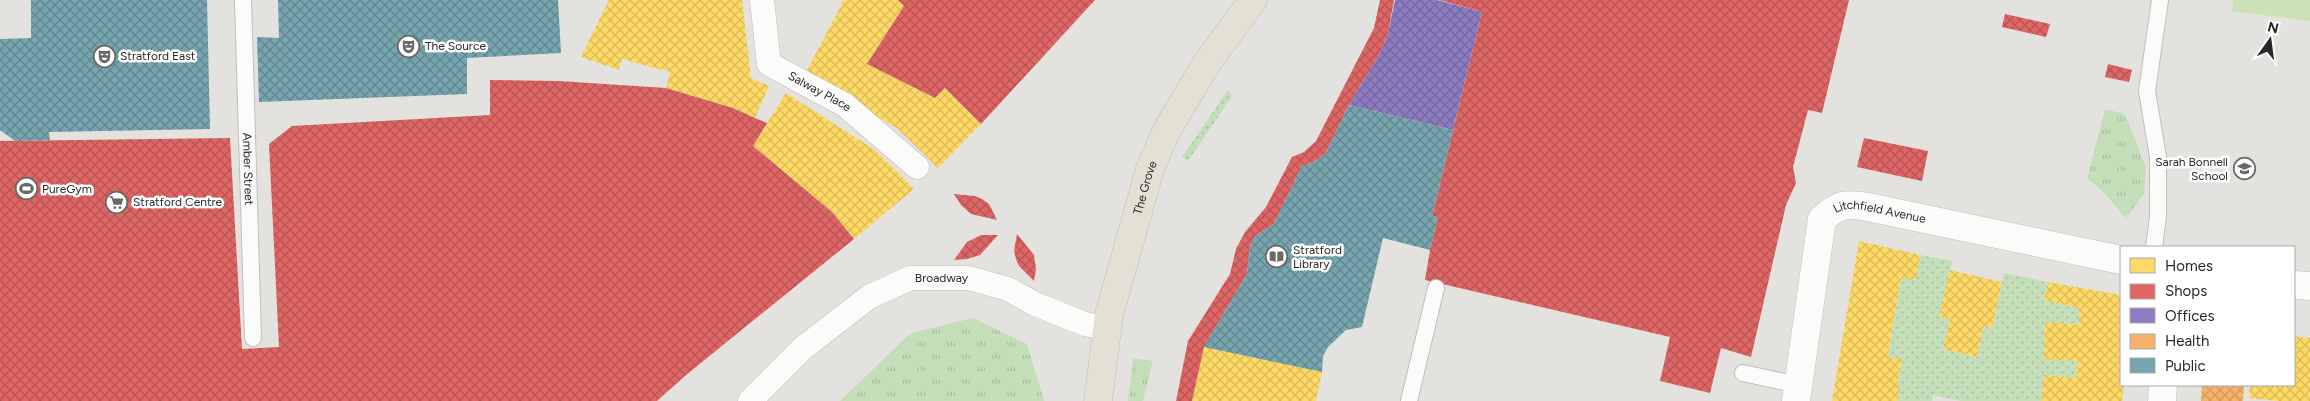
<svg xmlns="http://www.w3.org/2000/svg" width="2310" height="401" font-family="Figtree,sans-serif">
<defs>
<pattern id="grass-tufts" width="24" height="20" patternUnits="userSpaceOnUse" patternTransform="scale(1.25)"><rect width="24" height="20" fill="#c4deb9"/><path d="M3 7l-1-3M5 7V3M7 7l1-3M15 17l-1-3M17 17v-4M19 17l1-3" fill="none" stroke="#a8be9f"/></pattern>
<pattern id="park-dots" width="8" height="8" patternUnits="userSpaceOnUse" patternTransform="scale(1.25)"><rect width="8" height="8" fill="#c4deb9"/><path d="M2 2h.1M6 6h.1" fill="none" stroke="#a8be9f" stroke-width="1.8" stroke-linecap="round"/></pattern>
<pattern id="homes-cross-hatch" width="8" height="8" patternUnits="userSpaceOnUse" patternTransform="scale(1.25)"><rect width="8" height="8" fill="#ffd966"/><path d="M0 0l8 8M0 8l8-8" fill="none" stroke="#dbba58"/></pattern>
<pattern id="shops-cross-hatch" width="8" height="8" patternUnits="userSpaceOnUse" patternTransform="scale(1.25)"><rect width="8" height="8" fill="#e06666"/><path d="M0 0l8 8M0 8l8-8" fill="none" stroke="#b65454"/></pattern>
<pattern id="offices-cross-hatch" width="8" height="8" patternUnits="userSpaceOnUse" patternTransform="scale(1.25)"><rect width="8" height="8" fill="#8e7cc3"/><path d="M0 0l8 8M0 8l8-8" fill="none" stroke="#74669e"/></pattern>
<pattern id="health-cross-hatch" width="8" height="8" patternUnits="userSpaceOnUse" patternTransform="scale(1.25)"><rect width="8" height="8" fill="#f6b26b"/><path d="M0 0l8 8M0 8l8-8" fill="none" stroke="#d3995d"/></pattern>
<pattern id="public-cross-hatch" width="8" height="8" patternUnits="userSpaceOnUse" patternTransform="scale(1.25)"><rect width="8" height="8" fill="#76a5af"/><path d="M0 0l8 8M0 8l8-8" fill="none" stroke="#61868e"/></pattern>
</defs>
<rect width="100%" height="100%" fill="#e4e2de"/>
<path fill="url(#grass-tufts)" d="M2105 109 2125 114 2146 167 2144 194 2126 218C2113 205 2103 188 2087 179Z
M973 318 1027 344 1044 401H840L911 333Z
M1133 358 1153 361 1143 401H1128Z"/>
<path fill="url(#park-dots)" d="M1228 90 1232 96 1188 161 1182 157Z
M1920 255 1952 261 1940 317 1950 319 1943 349 1977 357 1984 326 1992 328 2004 273 2048 282 2045 300 2079 308V325L2045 323 2078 361 2076 378 2044 375 2041 401H1961L1933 395 1932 401H1897L1900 387H1897L1902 359 1888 357 1901 278 1916 280Z"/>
<path fill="#cde1b7" d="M2233 0H2310V21L2232 11Z"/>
<path fill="url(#homes-cross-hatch)" d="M609 0H742L751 78 769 86 755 118 733 108 666 88 670 72 622 59 619 70 581 57Z
M844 0H898L904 6 867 64 935 98 945 88 981 124 938 168 898 129 805 74Z
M786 93 875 150 914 189 854 239 832 212 753 146Z
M1859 241 1920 255 1916 280 1901 278 1892 330 1888 357 1902 359 1897 387H1900L1897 401H1832Z
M1950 270 2002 282 1992 328 1984 326 1977 357 1943 349 1950 319 1939 317Z
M2048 282 2121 295V385H2124L2122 401H2041L2044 375 2076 378 2078 361 2044 359 2045 322 2079 325V308L2044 300Z
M2294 336 2310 338V401H2278L2249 398 2250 385H2294Z
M1204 347 1322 372 1316 401H1192Z"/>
<path fill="url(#shops-cross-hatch)" d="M898 0H1095L981 124 945 88 935 98 867 64 904 6Z
M1380 0H1394L1388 34 1380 53 1349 105 1326 153 1316 161 1302 166 1274 224 1255 236 1250 247 1247 274 1204 347 1192 401H1176L1188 341 1230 274 1236 249 1245 232 1266 207 1292 157 1304 152 1316 141 1374 28Z
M1439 0H1849L1822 113 1808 110 1793 167 1796 183 1786 205 1751 357 1721 348 1710 393 1660 381 1670 337 1425 280 1430 250 1438 217 1432 216 1482 12Z
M2005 14 2050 24 2046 37 2002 27Z
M2108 64 2132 70 2129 82 2105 77Z
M490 80 559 81 666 88 733 108 755 118 767 123 753 146 832 212 854 239 686 375 657 401H0V141L230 138 242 349 279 347 269 144 292 126 490 115Z
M1864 138 1928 151 1922 181 1857 167Z
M954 194 975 196 982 199 989 204 997 220 971 214 961 205Z
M1017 234 1034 255 1036 269 1034 281 1019 266 1016 259 1014 251Z
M981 235H998L980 255 967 259 954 260 967 242Z"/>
<path fill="url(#offices-cross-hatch)" d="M1395 0H1437L1482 12 1453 130 1349 105 1380 53 1388 34Z"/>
<path fill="url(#health-cross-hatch)" d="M2202 385H2244L2243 401H2201Z"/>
<path fill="url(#public-cross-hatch)" d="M31 0H207L210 129 49 132 50 140 15 141 0 130V39L31 38Z
M278 0H558L561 53 467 58V94L259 102 257 37 279 38Z
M1349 105 1453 130 1432 216 1438 217 1430 250 1383 238 1362 327 1346 330 1328 347 1323 356 1322 372 1204 347 1247 274 1250 247 1255 236 1274 224 1302 166 1316 161 1326 153Z"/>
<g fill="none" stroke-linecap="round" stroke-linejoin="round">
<defs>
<g id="service">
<path id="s1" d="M243 0 253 338"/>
<path d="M2154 247 2158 217V157L2147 91 2160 0"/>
<path d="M1743 373 1798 385"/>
<path d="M1409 401 1436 288"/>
</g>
<g id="pedestrian">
<path id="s2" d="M762 0 769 64 845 105 917 167"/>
<path id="s3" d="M750 401 803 348 869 297 910 278H969L1008 289 1035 304 1085 324 1106 328"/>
</g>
<g id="minor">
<path d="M2294 285 2310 286"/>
<path id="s4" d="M1796 401 1822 219C1839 204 1846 203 1868 207L2121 260"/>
<path d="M2162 401 2163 385"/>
</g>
<g id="primary">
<path id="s5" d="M1098 401 1109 315 1150 169 1167 130 1180 108 1207 63 1253 0"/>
</g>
</defs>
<use href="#service" stroke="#bebebf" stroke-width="18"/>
<use href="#pedestrian" stroke="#bebebf" stroke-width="25"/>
<use href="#minor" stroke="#bebebf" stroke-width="29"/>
<use href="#primary" stroke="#bebdbc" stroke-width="29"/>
<use href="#service" stroke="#fbfbfa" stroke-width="16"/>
<use href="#pedestrian" stroke="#fbfbfa" stroke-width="24"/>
<use href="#minor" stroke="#fbfbfa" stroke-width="28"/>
<use href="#primary" stroke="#e3e1d3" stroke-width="28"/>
</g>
<defs>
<symbol id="theatre-ring" viewBox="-11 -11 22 22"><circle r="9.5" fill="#fff" stroke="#696867" stroke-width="1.5"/><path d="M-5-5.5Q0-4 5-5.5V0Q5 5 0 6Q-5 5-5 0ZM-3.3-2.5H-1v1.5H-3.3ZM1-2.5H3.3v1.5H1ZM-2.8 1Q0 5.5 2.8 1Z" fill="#696867"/></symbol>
<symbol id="school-ring" viewBox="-11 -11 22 22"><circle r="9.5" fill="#fff" stroke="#696867" stroke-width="1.5"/><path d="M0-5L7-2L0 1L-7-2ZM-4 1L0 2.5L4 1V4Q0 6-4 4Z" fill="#696867"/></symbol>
<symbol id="stadium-ring" viewBox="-11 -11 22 22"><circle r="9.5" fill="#fff" stroke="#696867" stroke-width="1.5"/><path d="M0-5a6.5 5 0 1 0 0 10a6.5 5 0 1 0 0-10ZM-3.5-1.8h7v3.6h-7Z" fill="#696867"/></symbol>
<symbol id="supermarket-ring" viewBox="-11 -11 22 22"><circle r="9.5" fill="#fff" stroke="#696867" stroke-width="1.5"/><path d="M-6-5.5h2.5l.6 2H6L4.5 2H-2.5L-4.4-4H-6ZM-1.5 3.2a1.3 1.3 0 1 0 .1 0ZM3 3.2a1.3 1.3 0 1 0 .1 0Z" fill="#696867"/></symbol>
<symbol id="library-ring" viewBox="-11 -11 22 22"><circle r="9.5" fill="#fff" stroke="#696867" stroke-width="1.5"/><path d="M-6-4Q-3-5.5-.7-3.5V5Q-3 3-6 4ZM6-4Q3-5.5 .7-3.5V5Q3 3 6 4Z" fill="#696867"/></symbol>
</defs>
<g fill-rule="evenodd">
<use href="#theatre-ring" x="396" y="34" width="25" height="25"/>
<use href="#theatre-ring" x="92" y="44" width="25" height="25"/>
<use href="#school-ring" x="2232" y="156" width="25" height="25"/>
<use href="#stadium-ring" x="14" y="176" width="25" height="25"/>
<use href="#supermarket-ring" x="104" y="190" width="25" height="25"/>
<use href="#library-ring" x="1264" y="244" width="25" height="25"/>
</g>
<g text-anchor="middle" stroke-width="5" stroke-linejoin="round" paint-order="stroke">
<g font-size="12" fill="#272727" stroke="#fff" text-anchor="start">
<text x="425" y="50">The Source</text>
<text x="120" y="60">Stratford East</text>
<text x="2228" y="166" text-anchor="end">Sarah Bonnell<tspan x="2228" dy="14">School</tspan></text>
<text x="42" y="193">PureGym</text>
<text x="133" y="206">Stratford Centre</text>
<text x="1293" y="254">Stratford<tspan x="1293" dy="14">Library</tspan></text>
</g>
<g font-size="12" fill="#272727" stroke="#fff">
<text dy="4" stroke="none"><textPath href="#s2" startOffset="122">Salway Place</textPath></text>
<text dy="4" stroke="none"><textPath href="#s1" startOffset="169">Amber Street</textPath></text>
<text dy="4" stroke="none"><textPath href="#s5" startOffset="219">The Grove</textPath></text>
<text dy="4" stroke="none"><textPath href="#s4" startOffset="246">Litchfield Avenue</textPath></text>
<text dy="4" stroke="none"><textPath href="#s3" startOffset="235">Broadway</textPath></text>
</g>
</g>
<rect x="2120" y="246" width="175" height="140" fill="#ffffff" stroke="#a9a9a9"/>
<rect x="2130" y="258" width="25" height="15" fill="#ffd966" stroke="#a9a9a9"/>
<text x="2165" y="271" font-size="15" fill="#272727">Homes</text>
<rect x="2130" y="284" width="25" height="15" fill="#e06666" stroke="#a9a9a9"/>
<text x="2165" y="296" font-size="15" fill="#272727">Shops</text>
<rect x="2130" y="308" width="25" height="15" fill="#8e7cc3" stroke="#a9a9a9"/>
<text x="2165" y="321" font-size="15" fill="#272727">Offices</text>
<rect x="2130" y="334" width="25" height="15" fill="#f6b26b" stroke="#a9a9a9"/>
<text x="2165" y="346" font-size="15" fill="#272727">Health</text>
<rect x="2130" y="358" width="25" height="15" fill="#76a5af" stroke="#a9a9a9"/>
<text x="2165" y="371" font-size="15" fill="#272727">Public</text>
<g transform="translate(2270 40) rotate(14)" stroke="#ffffff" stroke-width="4" paint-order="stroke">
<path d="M0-4L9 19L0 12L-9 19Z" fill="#272727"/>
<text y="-8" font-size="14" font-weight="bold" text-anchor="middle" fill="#272727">N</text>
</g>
</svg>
